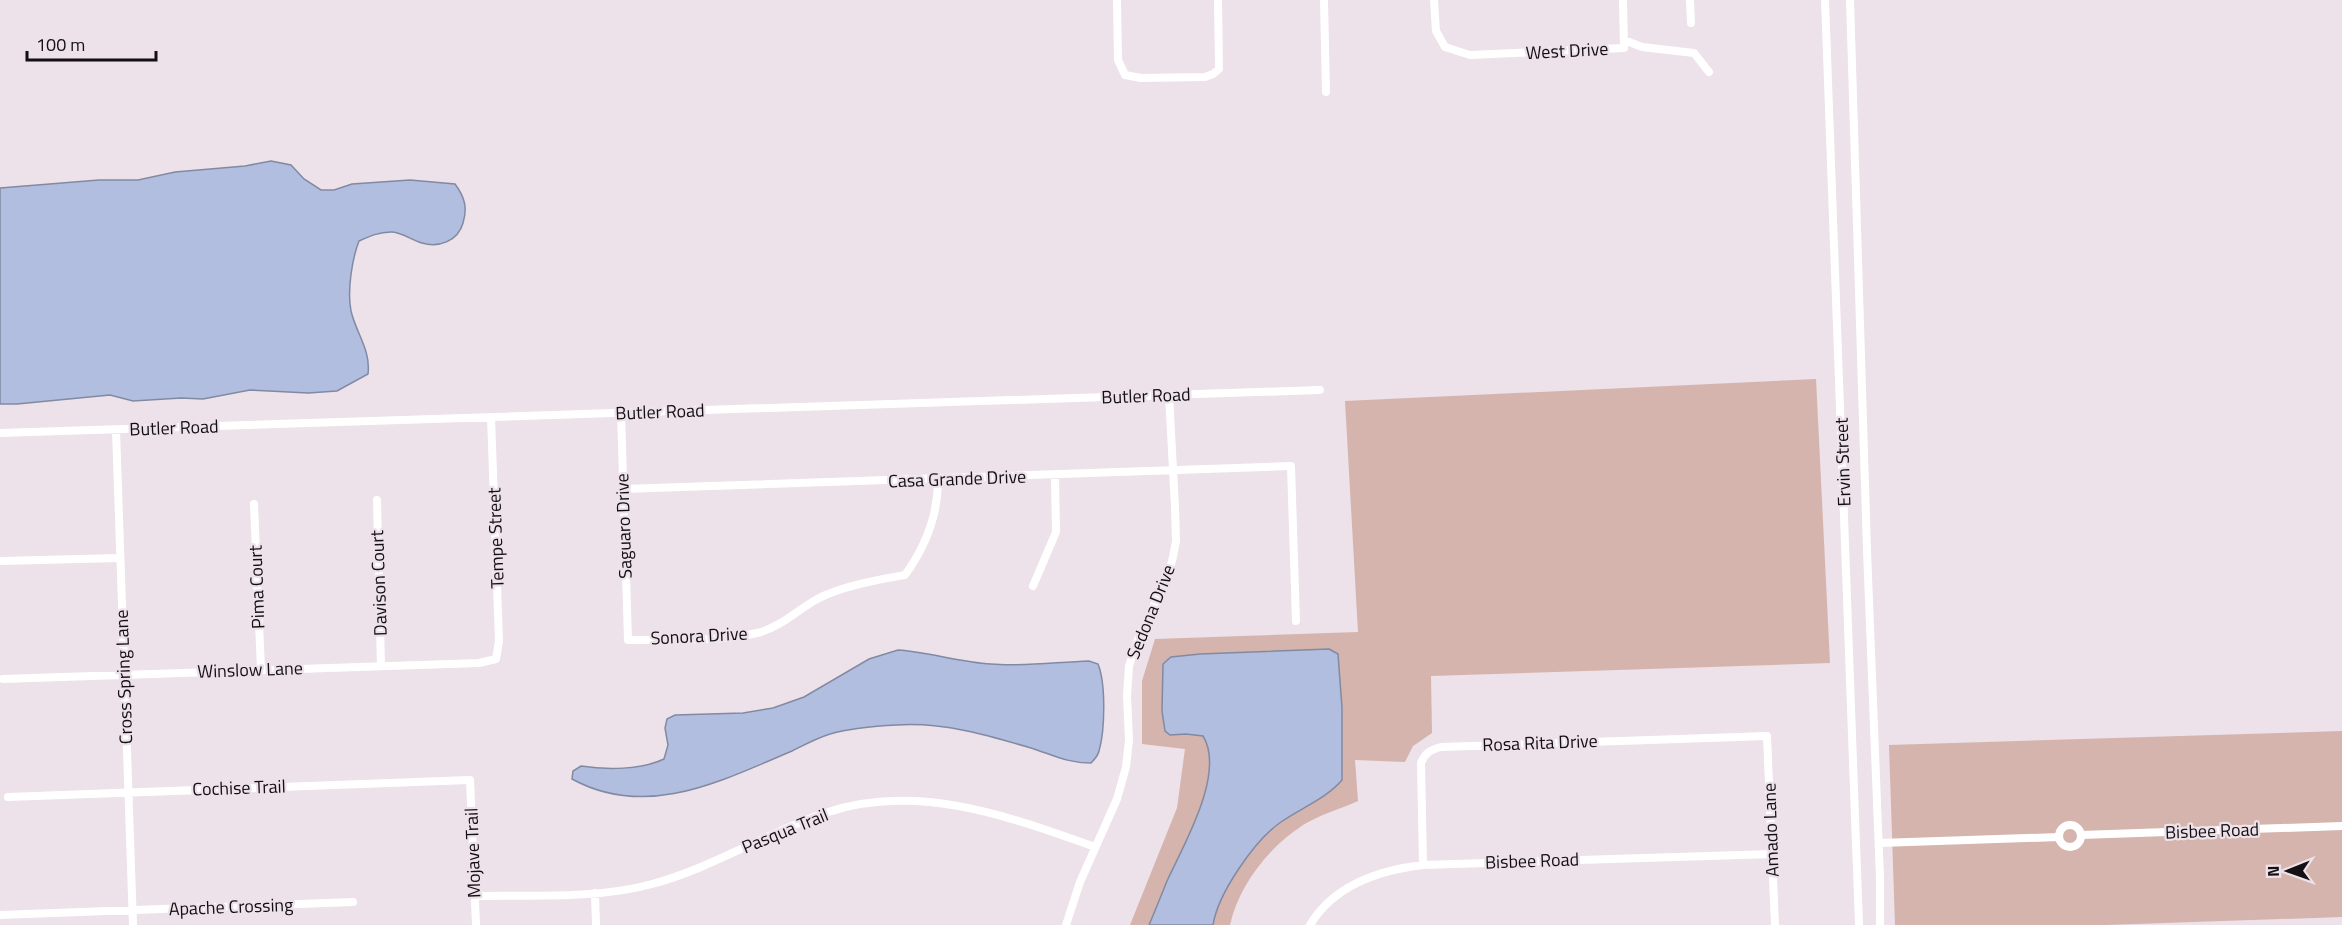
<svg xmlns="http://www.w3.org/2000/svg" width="2342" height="925" font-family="'Titillium Web',sans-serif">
<rect width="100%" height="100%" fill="#ede1ea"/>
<path fill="#d4b4ac" d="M1816 379 1830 663 1431 676 1432 733 1413 746 1405 762 1355 760 1358 801C1340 809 1319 815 1303 825 1268 848 1239 885 1230 925H1130L1177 808 1185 749 1142 744V681L1155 639 1358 632 1345 401Z
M2342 731V917L2106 925H1895L1889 745Z"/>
<path fill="#b2bee0" stroke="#828aa2" stroke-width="1.5" d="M271 161 291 165 304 179 321 190H334L352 184 410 180 455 184C464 196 468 207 463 223 458 241 439 248 422 243 411 240 402 232 391 232 379 232 370 236 359 241 352 259 347 291 351 311 356 333 371 350 368 374L337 391 308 393 250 390 203 399 181 398 133 401 110 395 17 404H0V188L99 180H138L175 172 245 166Z
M1329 649 1338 654 1342 708V780C1327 798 1301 808 1281 822 1255 840 1218 893 1213 925H1149C1155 911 1161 896 1167 881 1183 846 1226 773 1203 736L1186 734 1170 735 1165 731 1162 711 1163 664 1171 657 1200 654Z
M898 650C929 652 959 662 991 664 1023 667 1057 662 1089 661L1098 664C1106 684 1105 730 1099 751 1098 756 1095 759 1091 763 1067 763 1053 755 1031 748 987 735 943 722 897 725 875 726 851 728 830 734 817 738 804 745 792 751 721 781 647 820 572 779L573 771 581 766C606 770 641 770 664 759L668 745 665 728 667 719 675 715 743 713 773 708 804 697 869 659Z"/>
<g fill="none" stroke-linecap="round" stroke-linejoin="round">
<path stroke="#fff" stroke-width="8" d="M1117 0 1118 60 1125 75 1141 78 1205 77 1213 74 1219 69 1218 0
M1324 0 1326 92
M1434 0 1436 31 1445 47 1470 55 1624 48 1623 0
M1690 0 1691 23
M1825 0 1859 925
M1850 0 1867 550 1880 878V925
M1624 40 1642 47 1694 53 1709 72
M621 413 628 640C667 639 721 642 757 633 782 627 799 608 821 597 847 585 877 580 905 575 926 546 938 515 938 480
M116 430 133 925
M0 433 1320 390
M623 489 1291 466 1296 621
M377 500 381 666
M254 504 261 670
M0 561 120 558
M1033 586 1056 532 1055 476
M3 679 479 663 496 659 499 641 491 417
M8 797 470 780 476 925
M2059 836a11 11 0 1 1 22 0a11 11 0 1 1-22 0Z
M2081 835 2342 826
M1879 843 2059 837
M1423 865 1421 763C1425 753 1430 750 1441 747L1767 736 1775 925
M595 893 596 925
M475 896C530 895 599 899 652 884 712 868 766 833 825 813 917 782 1008 816 1095 847
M0 915 353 902
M1066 925 1080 882 1117 799 1126 767 1129 740 1127 696 1129 666 1137 642 1169 572 1173 557 1176 541 1175 507 1169 395
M1310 925C1334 885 1380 870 1423 865L1773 854"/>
</g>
<g text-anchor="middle" stroke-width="4.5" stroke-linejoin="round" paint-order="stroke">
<g font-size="18" fill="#130f12" stroke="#ede1ea">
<text transform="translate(1567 51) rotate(-3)" y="6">West Drive</text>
<text transform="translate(1146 396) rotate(-2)" y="6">Butler Road</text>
<text transform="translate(660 412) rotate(-2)" y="6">Butler Road</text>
<text transform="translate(174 428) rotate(-2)" y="6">Butler Road</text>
<text transform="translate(1843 462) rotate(-92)" y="6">Ervin Street</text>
<text transform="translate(957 479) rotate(-2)" y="6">Casa Grande Drive</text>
<text transform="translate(624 526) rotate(-92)" y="6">Saguaro Drive</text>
<text transform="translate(496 538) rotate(-92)" y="6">Tempe Street</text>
<text transform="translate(379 583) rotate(-92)" y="6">Davison Court</text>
<text transform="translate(257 587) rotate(-92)" y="6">Pima Court</text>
<text transform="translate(1151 612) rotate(-68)" y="6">Sedona Drive</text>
<text transform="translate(699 636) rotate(-3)" y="6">Sonora Drive</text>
<text transform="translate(250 670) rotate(-2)" y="6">Winslow Lane</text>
<text transform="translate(124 677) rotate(-92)" y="6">Cross Spring Lane</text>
<text transform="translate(1540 743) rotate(-2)" y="6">Rosa Rita Drive</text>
<text transform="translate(239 788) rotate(-2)" y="6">Cochise Trail</text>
<text transform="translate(1771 830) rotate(-92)" y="6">Amado Lane</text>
<text transform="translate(785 831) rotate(-22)" y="6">Pasqua Trail</text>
<text transform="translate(2212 831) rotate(-2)" y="6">Bisbee Road</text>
<text transform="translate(473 853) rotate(-92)" y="6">Mojave Trail</text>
<text transform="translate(1532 861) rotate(-2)" y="6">Bisbee Road</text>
<text transform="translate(231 907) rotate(-2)" y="6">Apache Crossing</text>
</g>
</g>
<g transform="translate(2288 871) rotate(269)" stroke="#ede1ea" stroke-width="4.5" paint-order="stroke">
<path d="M0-4.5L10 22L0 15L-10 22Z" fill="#130f12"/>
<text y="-9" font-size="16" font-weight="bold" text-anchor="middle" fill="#130f12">N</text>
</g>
<path d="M27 51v9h129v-9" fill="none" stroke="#130f12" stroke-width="3"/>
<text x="36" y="51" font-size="18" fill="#130f12" stroke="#ede1ea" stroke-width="4.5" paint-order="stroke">100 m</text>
</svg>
